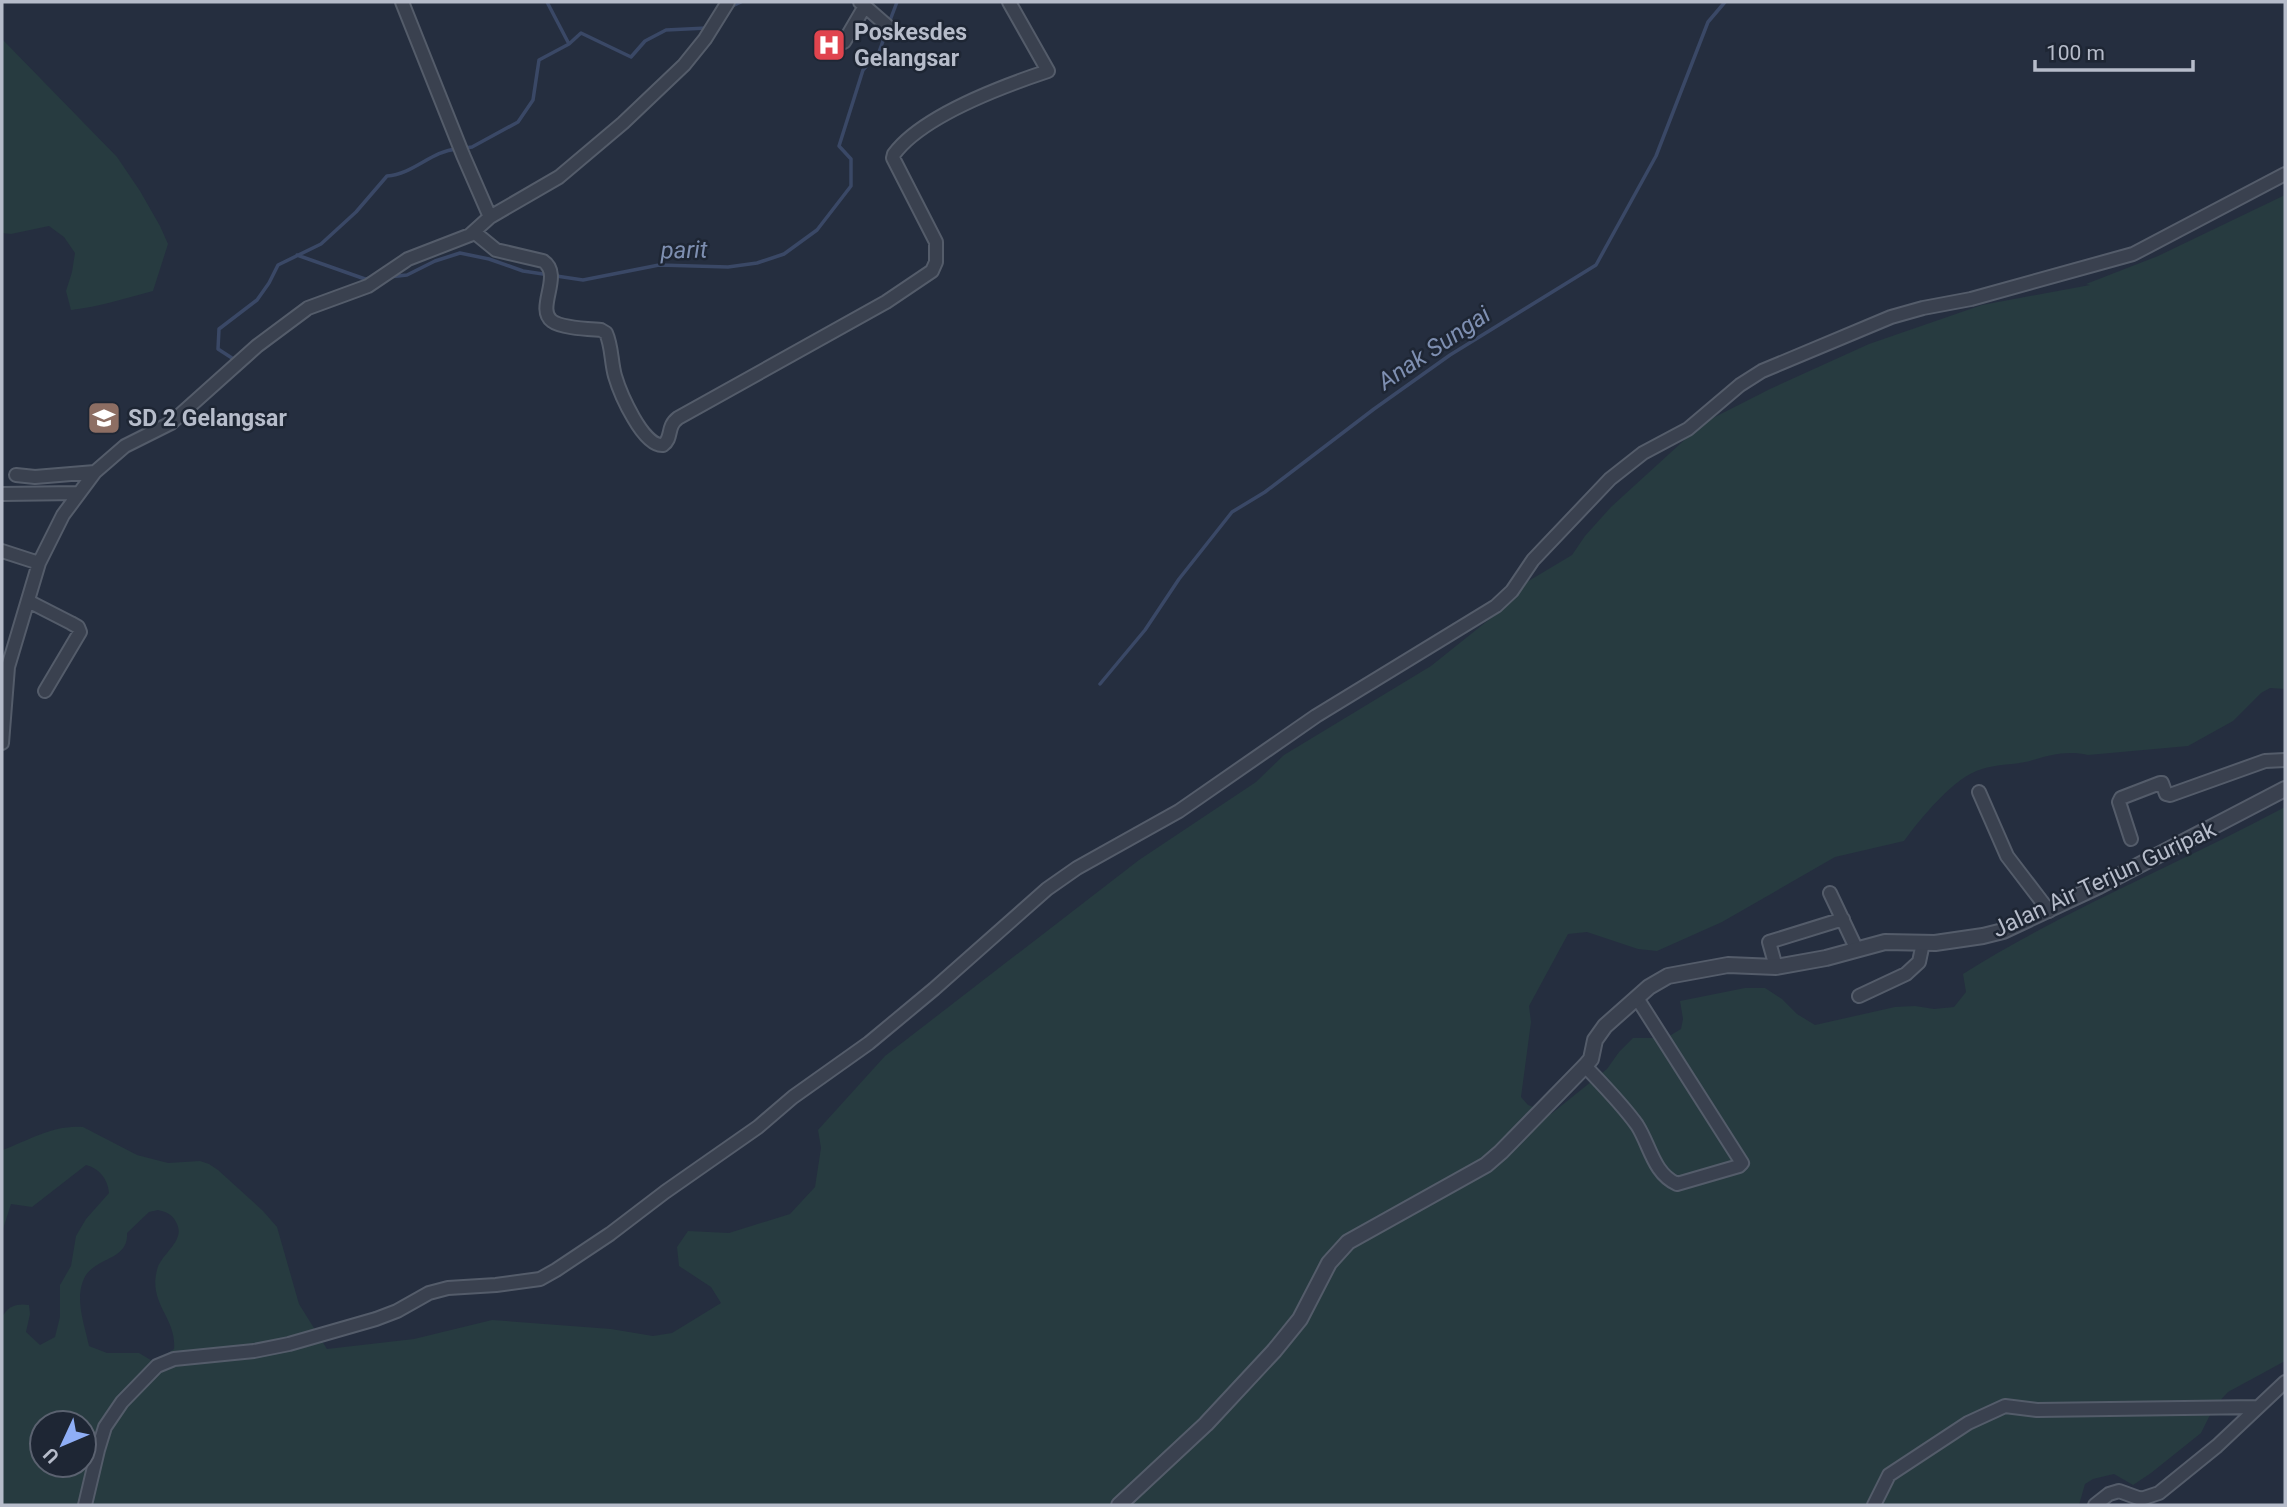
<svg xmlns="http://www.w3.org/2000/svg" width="2287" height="1507" font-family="Roboto,sans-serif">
<rect width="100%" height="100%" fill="#252e3f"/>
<path fill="#273b40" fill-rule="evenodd" d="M2 39 117 157 140 191 160 226 168 244 153 291C126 298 99 307 71 310L66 291 72 272 75 253 64 237 49 226 11 234 2 233Z
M2285 195V689L2270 688 2261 693 2233 721 2188 746 2088 755C2067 750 2049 755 2030 761 2014 765 1997 764 1982 769 1955 776 1920 819 1904 841L1835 857 1722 922 1657 951 1638 949 1587 932 1568 934 1529 1006 1531 1022 1521 1097 1528 1105 1551 1114 1607 1069 1619 1052 1633 1038H1666L1681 1029 1683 1019 1680 1001 1745 988H1765L1782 999 1797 1014 1815 1025 1895 1007 1915 1006 1934 1009 1954 1007 1966 992 1963 974C2064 910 2179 864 2285 807V1361L2228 1392 2214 1407 2201 1433 2151 1473 2133 1485 2114 1474 2093 1479 2085 1484 2079 1505H2V1318C7 1306 17 1303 29 1305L30 1314 26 1332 40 1345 55 1337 60 1317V1285L71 1266 76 1236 86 1219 109 1193C108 1179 99 1168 86 1165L32 1207 11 1204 2 1232 3 1150C28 1140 56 1124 83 1127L137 1155 168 1163 200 1161 209 1164 218 1170 263 1211 277 1227 299 1304 327 1349 414 1339 492 1320 611 1329 653 1336 672 1333 721 1303 711 1287 679 1266 677 1247 688 1231 729 1233 790 1214 815 1187 821 1148 818 1130 885 1056 1139 860 1256 782 1284 755 1431 666 1511 602 1512 591 1572 555 1585 536 1611 507 1703 423 1770 389 1869 344 1982 305 2090 285 2086 284 2158 256ZM158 1210C166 1212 172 1214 176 1222 187 1241 161 1253 157 1270 148 1304 177 1318 174 1349L154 1362 139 1353H107L89 1346C85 1326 75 1301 83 1281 92 1256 129 1262 127 1233L149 1212ZM42 1423H84V1465H42Z"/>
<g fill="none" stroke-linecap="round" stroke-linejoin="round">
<path stroke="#3a4866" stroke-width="3.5" d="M547 2 569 44
M730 7 741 2
M889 23 897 2
M465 148 472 147 518 122 533 100 539 60 569 44 581 33 631 57 645 41 666 30 707 28
M297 255 365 279 371 278
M389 277 407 275 435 261 460 253 489 259 523 271 583 280 659 265 728 267 757 263 784 254 817 230 851 186V159L839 146 863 70 879 52 887 30
M235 360 218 349 219 329 257 300 269 283 278 265 321 244 356 212 387 176C414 174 431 151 457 149
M1100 684 1145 630 1179 579 1232 512 1265 492 1374 409 1450 355 1596 265 1656 156 1708 22 1725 2"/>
<defs>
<path id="minor" d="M402 2 463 155 490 217
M860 2 892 30
M844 42 865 6
M474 232 496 250 543 261C564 275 535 308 552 321 561 328 589 329 601 330L606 333C612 346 611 362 615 376 620 393 643 447 663 445 673 438 666 427 678 418L886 302 932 271 936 262V242L893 158 894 154C923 115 1003 86 1048 71L1009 2
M16 475 35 477 95 472
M2 494 78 493
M2 551 39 563
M28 601 71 623 78 627 80 632 45 691
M2 743 8 667 39 563 63 515 95 472 125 446 171 423 257 346 308 308 368 286 408 259 470 235 490 217 559 177 623 123 684 65 705 39 728 2
M1979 792 2007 856 2049 911
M2131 839 2119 802 2121 798 2160 783H2162L2166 794 2170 795 2265 761 2285 760
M1830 893 1857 950
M1776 967 1769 942 1843 919
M1859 996 1906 974 1919 962 1923 943
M1585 1066C1603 1085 1622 1104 1637 1125 1650 1145 1653 1173 1677 1184L1739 1166 1742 1163 1637 998
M85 1505 98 1450 105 1427 122 1402 157 1366 174 1359 254 1351 289 1344 376 1319 397 1311 429 1293 448 1288 496 1285 540 1279 556 1270 610 1234 665 1192 758 1127 793 1097 869 1043 934 989 1047 889 1077 868 1179 811 1316 716 1496 606 1512 591 1533 560 1610 479 1643 453 1688 429 1740 385 1762 371 1891 317 1923 308 1971 299 2133 254 2285 174
M1874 1505 1889 1475 1968 1423 2005 1406 2037 1410 2257 1407
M2095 1505 2109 1494 2119 1491 2141 1499 2159 1493 2217 1446 2285 1382"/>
<path id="tertiary" d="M1119 1505 1206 1424 1274 1351 1300 1319 1329 1263 1348 1242 1486 1165 1501 1152 1585 1066 1591 1059 1595 1040 1605 1026 1649 987 1668 976 1728 965 1776 967 1826 958 1885 942 1935 943 1983 936 2003 931 2099 886 2285 789"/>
</defs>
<use href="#minor" stroke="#545c6a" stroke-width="16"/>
<use href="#tertiary" stroke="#545c6a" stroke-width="18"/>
<use href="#minor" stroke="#3a414f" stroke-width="12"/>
<use href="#tertiary" stroke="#3a414f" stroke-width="14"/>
</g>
<defs>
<symbol id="hospital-square" viewBox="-11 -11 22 22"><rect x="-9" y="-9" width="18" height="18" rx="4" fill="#e0444e" stroke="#1e2634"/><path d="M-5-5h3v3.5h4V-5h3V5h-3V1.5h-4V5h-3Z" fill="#fff"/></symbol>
<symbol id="school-square" viewBox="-11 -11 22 22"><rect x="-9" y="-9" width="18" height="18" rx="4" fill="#8d6e63" stroke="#1e2634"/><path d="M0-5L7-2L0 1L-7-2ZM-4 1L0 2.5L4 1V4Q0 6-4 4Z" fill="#fff"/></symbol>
</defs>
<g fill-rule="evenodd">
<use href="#hospital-square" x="810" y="26" width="38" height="38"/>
<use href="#school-square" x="85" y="399" width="38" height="38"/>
</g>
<g text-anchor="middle" stroke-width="5" stroke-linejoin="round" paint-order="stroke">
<g font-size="23" font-weight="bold" fill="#b6bcca" stroke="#1e2634" text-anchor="start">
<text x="854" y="40">Poskesdes<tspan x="854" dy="26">Gelangsar</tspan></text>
<text x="128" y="426">SD 2 Gelangsar</text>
</g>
<g font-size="23" fill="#b6bcca" stroke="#1e2634">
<text transform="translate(2104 879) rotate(-25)" y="8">Jalan Air Terjun Guripak</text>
</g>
<g font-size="24" font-style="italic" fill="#7e8fb1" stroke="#1e2634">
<text transform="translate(684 250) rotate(-1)" y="8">parit</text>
<text transform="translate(1434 348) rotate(-34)" y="8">Anak Sungai</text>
</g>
</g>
<rect width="2287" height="1507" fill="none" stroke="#b6bcca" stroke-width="7"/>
<g transform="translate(63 1444) rotate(226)"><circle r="33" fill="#1e2634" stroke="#5b6270" stroke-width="2"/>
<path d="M0-5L12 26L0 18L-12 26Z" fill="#8faef6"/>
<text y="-10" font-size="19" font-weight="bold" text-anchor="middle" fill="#b6bcca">U</text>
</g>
<path d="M2035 60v10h158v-10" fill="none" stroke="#b6bcca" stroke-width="3.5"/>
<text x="2046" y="60" font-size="21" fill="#b6bcca" stroke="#1e2634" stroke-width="5" paint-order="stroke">100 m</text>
</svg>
